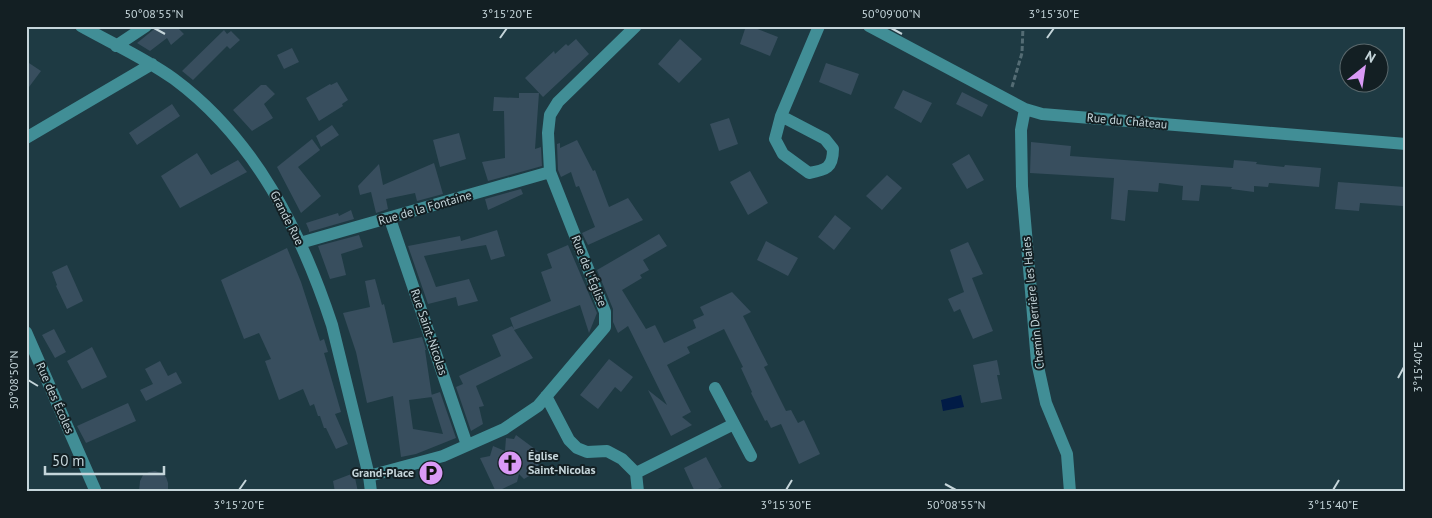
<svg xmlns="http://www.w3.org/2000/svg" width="1432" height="518" font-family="'PT Sans',sans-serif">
<rect width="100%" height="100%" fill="#1e3a43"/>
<path fill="#011b46" d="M961 395 964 407 943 411 941 400Z"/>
<path fill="#384e5e" d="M158 26H183L179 29 184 34 171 45 167 38 150 51 137 43Z
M746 26H750L778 37 770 56 740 44Z
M224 30 227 34 231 31 240 40 230 49 227 46 193 80 182 71Z
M576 39 589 54 543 97 525 78 554 51 555 54 566 44 568 46Z
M680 39 702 59 679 83 658 64Z
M292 48 299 62 284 69 277 55Z
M26 61 41 71 26 91Z
M826 63 859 74 851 95 819 82Z
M337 82 348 100 342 104 343 106 319 121 306 98 330 84 331 85Z
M261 85H266L275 94 264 104 273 118 252 131 233 110Z
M903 90 932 103 921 123 894 108Z
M962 92 988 105 982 117 956 104Z
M519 93H539L535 149 541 147 542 166 488 181 482 162 505 158 504 111H493L494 97 519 98Z
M172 104 180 116 137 145 129 133Z
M729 118 738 144 719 151 710 124Z
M332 125 339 135 321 147 316 136Z
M459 133 466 159 440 167 433 140Z
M312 139 320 150 298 167 321 196 301 213 277 167Z
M577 140 593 171 595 170 609 207 628 198 643 220 588 245 582 233 595 227 579 186 576 187 571 172 561 177 558 170 557 144 560 143V148Z
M1031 142 1071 146 1070 156 1233 168 1234 160 1257 162 1256 164 1284 167 1285 165 1321 168 1319 187 1269 183 1268 187 1254 186V192L1231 189 1232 187 1201 185 1199 201 1182 200 1183 186 1159 183 1158 192 1128 190 1125 221 1111 219 1114 178 1030 173Z
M197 153 211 175 238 160 247 172 180 208 161 176Z
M969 154 984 180 967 189 952 164Z
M434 163 443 194 417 201 415 193 386 199 388 209 376 213 371 192 360 195 358 186 379 164 383 185Z
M750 171 768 203 748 215 730 182Z
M887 175 902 188 882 210 866 196Z
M1338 182 1405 187 1403 206 1360 203 1359 211 1335 209Z
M521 189 523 194 488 210 485 199Z
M351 210 354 219 309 232V230L306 223 338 213 339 216Z
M835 215 851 228 834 250 818 237Z
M497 230 505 256 491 260 486 245 462 249 461 245 462 249 424 256 436 287 469 279 478 301 458 306 456 297 428 304 408 246 460 236 461 241Z
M659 234 667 246 643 260 649 270 640 275 642 278 622 290 646 329 655 325 664 343 696 328 693 320 704 315 700 307 732 292 751 312 743 316 768 365 764 367 786 411 791 410 798 423 804 420 820 454 799 464 781 424 771 428 767 420 765 421 751 393 752 392 741 368 743 367 724 329 687 347 690 353 667 365 691 412 682 417 692 425 671 436 648 390 667 405 628 326 618 333 613 322V309L597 270Z
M359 235 363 247 341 254 346 275 330 279 318 246Z
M766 241 798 258 788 276 757 260Z
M968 242 983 274 972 278 993 331 973 339 960 309 954 312 948 299 964 292 950 250Z
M568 245 597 313 589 333 580 305 514 330 533 358 476 386 484 406 479 407 483 424 471 431 456 387 463 384 459 376 501 356 492 335 512 326 514 329 510 318 551 301 541 272 552 268 547 254Z
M287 248 301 282 320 341 324 339 328 352 324 353 341 412 335 414 348 444 336 449 326 428H324L320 416H318L314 404 310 406 303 389 279 400 265 361 271 359 259 333 244 339 221 280Z
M67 265 83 301 67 309 56 286 57 285 52 272Z
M375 279 382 305 384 304 393 343 422 337 426 350H425L432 397 409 400 413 429 443 434 431 395 440 392 456 438 416 454 401 457 393 396 367 403 356 352 343 313 370 307 365 281Z
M54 329 66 352 55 358 42 335Z
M92 347 107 377 82 389 67 361Z
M609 359 633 377 621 392 615 387 598 409 580 395Z
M997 360 1000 375H997L1002 399 981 403 973 365Z
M160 361 168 376 176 372 182 383 146 401 140 390 153 384 145 369Z
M128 403 136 421 86 443 77 426Z
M516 435 539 452 538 471 524 479 519 474 517 482 496 492 480 458 490 456 493 446 505 451 506 438 514 439Z
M706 457 722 487 712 492H695L684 468Z
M155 471 161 473 166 477 168 483V492H139L140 481 143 475 149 472Z
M354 473 358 492H335L333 481Z"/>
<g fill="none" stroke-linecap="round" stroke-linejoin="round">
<path stroke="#546c74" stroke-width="3" stroke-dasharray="5 2.5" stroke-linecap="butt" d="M1012 87 1022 53 1023 26"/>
<path stroke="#418e96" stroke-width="12" d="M81 26C111 43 145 58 174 79 255 139 301 231 332 325L369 476 371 492
M869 26 1025 109 1042 114 1406 144
M116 46 146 26
M1025 109 1021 130 1022 186 1037 362 1046 403 1067 454 1070 492
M781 116 825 139 833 149C833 168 826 170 809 173L783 154 775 139 781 116 819 26
M26 138 152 64
M390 219 467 445
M300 243 550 172
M26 332 96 492
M715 388 751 456
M546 396 569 440 577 448 587 452 607 451 622 459 636 473 638 492
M636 473 734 424
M369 476 443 456 504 429 538 406 605 327V312L550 172 548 133 550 115 558 102 636 26"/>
</g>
<path fill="none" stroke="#c5d5da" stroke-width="2" d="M154 28 165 34M891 28 902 34M500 38 507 28M1047 38 1054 28M1398 378 1404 367M28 380 38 386M945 484 956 490M239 490 246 480M786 490 792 480M1333 490 1339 480"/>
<defs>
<symbol id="church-disc" viewBox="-11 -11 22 22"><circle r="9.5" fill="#da9af6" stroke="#131f23"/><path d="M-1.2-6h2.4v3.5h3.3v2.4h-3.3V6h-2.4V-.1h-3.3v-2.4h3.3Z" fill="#111"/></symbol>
<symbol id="parking-disc" viewBox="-11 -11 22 22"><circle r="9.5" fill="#da9af6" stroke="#131f23"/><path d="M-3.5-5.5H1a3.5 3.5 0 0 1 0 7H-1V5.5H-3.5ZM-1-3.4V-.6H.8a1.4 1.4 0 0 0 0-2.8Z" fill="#111"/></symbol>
</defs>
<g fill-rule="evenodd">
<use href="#church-disc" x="496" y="449" width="28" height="28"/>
<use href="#parking-disc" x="417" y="459" width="28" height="28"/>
</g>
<g text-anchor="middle" stroke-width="4" stroke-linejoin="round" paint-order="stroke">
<g font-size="12" fill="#c5d5da" stroke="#131f23">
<text transform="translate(1127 121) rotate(5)" y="4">Rue du Château</text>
<text transform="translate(425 208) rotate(-16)" y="4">Rue de la Fontaine</text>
<text transform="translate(287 218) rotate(63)" y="4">Grande Rue</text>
<text transform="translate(589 271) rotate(68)" y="4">Rue de l'Église</text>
<text transform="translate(1033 303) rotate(-96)" y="4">Chemin Derrière les Haies</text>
<text transform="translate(429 332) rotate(71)" y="4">Rue Saint-Nicolas</text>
<text transform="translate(55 398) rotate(66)" y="4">Rue des Écoles</text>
</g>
<g font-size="12" font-weight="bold" fill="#c5d5da" stroke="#131f23" text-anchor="start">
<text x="528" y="460">Église<tspan x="528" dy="14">Saint-Nicolas</tspan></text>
<text x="414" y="477" text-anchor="end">Grand-Place</text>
</g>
</g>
<rect width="1432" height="518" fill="none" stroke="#131f23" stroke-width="55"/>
<g transform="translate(1364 68) rotate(30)"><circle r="24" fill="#131f23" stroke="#5a686c"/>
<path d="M0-4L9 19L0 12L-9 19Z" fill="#da9af6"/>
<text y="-8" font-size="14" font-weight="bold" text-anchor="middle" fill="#c5d5da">N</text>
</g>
<path d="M45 466v8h119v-8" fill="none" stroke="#c5d5da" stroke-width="2.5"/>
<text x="52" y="466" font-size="15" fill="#c5d5da" stroke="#131f23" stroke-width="4" paint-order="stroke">50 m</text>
<rect x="28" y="28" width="1376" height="462" fill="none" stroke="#c5d5da" stroke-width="2"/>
<g font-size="12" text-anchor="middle" fill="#c5d5da">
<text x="154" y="18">50°08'55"N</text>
<text x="507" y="18">3°15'20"E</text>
<text x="891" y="18">50°09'00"N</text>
<text x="1054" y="18">3°15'30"E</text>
<text transform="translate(1418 367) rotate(-90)" y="4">3°15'40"E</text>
<text transform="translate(14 380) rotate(-90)" y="4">50°08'50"N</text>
<text x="239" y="509">3°15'20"E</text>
<text x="786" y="509">3°15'30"E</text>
<text x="956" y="509">50°08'55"N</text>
<text x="1333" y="509">3°15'40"E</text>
</g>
</svg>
